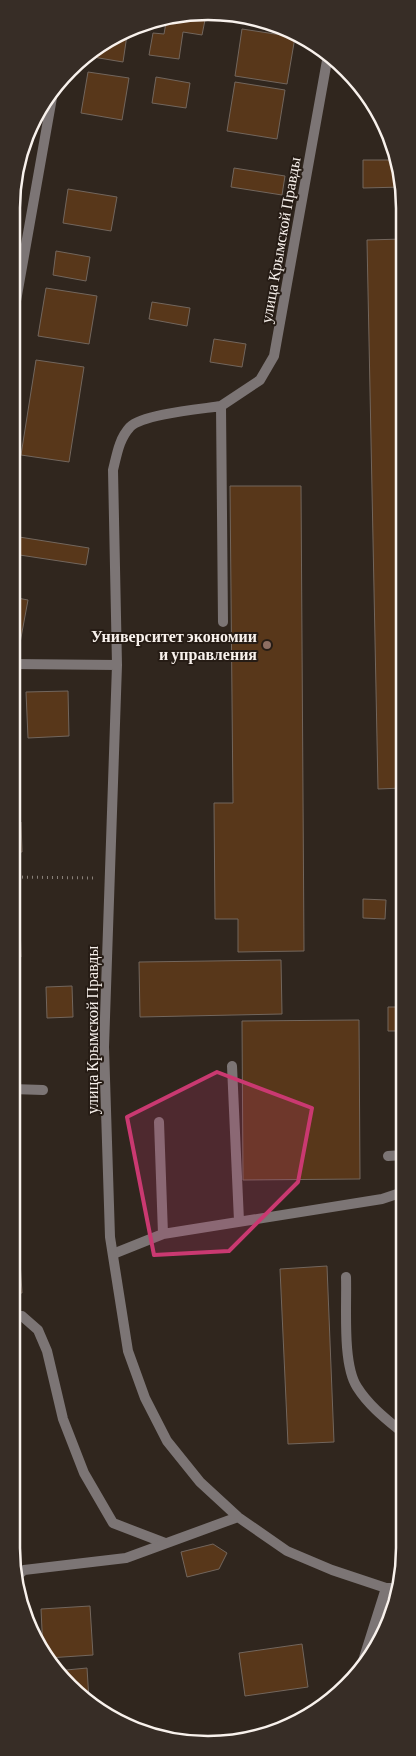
<svg xmlns="http://www.w3.org/2000/svg" width="416" height="1756" font-family="'Crimson Pro',serif">
<rect width="100%" height="100%" fill="#30261e"/>
<path fill="#58371a" stroke="#72665d" d="M206 15 202 35 183 32 179 59 149 55 153 33 164 34 167 17Z
M242 29 295 37 287 84 235 76Z
M124 35H127L123 62 93 57 94 49Z
M88 72 129 78 122 120 81 113Z
M156 77 190 83 186 108 152 103Z
M235 82 285 90 277 139 227 131Z
M363 160H396L403 187 363 188Z
M234 168 285 176 282 195 231 187Z
M68 189 117 197 111 231 63 223Z
M403 239V788L378 789 367 240Z
M56 251 90 257 86 281 53 275Z
M46 288 97 296 89 344 38 336Z
M152 302 190 308 187 326 149 319Z
M214 339 246 344 242 367 210 362Z
M36 360 84 367 69 462 21 455Z
M230 486H301L304 951 238 952V919H215L214 803H233Z
M13 536 89 548 86 565 13 554Z
M12 597 28 600 20 643 12 642Z
M68 691 69 736 28 738 26 692Z
M12 699H19L20 730H12Z
M12 822H21L22 852H12Z
M363 899 386 900 385 919 363 918Z
M12 923H20L21 957 12 958Z
M281 960 282 1014 140 1017 139 962Z
M72 986 73 1017 47 1018 46 987Z
M388 1007H403V1031H388Z
M359 1020 360 1179 243 1180 242 1021Z
M12 1021H18L16 1067H12Z
M12 1261H20L22 1293H12Z
M327 1266 334 1442 288 1444 280 1269Z
M11 1420 17 1457 11 1458Z
M11 1502H14L17 1533 11 1534Z
M213 1544 227 1553 219 1569 187 1577 181 1552Z
M90 1606 93 1655 48 1658 43 1651 41 1609Z
M302 1644 308 1687 245 1696 239 1653Z
M87 1668 89 1700 60 1678 56 1671Z"/>
<g fill="none" stroke-linecap="round" stroke-linejoin="round">
<path stroke="#898079" stroke-width="3" stroke-dasharray="1 4" stroke-linecap="butt" d="M12 877 94 878"/>
<path stroke="#7c7575" stroke-width="10" d="M232 1066 239 1221
M12 1089 43 1090
M159 1122 163 1234
M388 1156 403 1155
M113 1254 163 1234 382 1199 403 1192
M346 1277C347 1305 342 1364 357 1387 369 1406 386 1419 403 1433
M12 1316H22L38 1330 47 1351 63 1419 84 1473 113 1523 165 1543"/>
<path stroke="#7c7575" stroke-width="10" d="M13 318 53 92
M221 406 260 380 274 356 328 55
M223 622 221 406C202 409 143 414 130 427 119 439 117 454 113 470L117 665 104 1047 110 1237 128 1351 145 1398 167 1441 200 1482 238 1517 287 1551 332 1570 386 1588H398
M12 664 117 665
M17 1576 24 1570 126 1558 238 1517
M362 1664 386 1588"/>
</g>
<path fill="#ca3971" fill-opacity="0.2" stroke="#ca3971" stroke-width="4" stroke-linejoin="round" d="M217 1072 312 1108 298 1182 229 1251 154 1255 127 1117Z"/>
<circle fill="#8d6e63" stroke="#261c15" stroke-width="2" cx="267" cy="645" r="5"/>
<g text-anchor="middle" stroke-width="4" stroke-linejoin="round" paint-order="stroke">
<g font-size="16" fill="#f8f1ec" stroke="#261c15">
<text transform="translate(280 240) rotate(-80)" y="6">улица Крымской Правды</text>
<text transform="translate(92 1030) rotate(-90)" y="6">улица Крымской Правды</text>
</g>
<g font-size="16" font-weight="bold" fill="#f8f1ec" stroke="#261c15" text-anchor="end">
<text x="257" y="642">Университет экономии<tspan x="257" dy="18">и управления</tspan></text>
</g>
</g>
<path d="M0 0H416V1756H0ZM208 20H208A188 188 0 0 1 396 208V1548A188 188 0 0 1 208 1736H208A188 188 0 0 1 20 1548V208A188 188 0 0 1 208 20Z" fill="#372d26" fill-rule="evenodd"/>
<path fill="none" stroke="#f8f1ec" stroke-width="2.5" d="M208 20H208A188 188 0 0 1 396 208V1548A188 188 0 0 1 208 1736H208A188 188 0 0 1 20 1548V208A188 188 0 0 1 208 20Z"/>
</svg>
